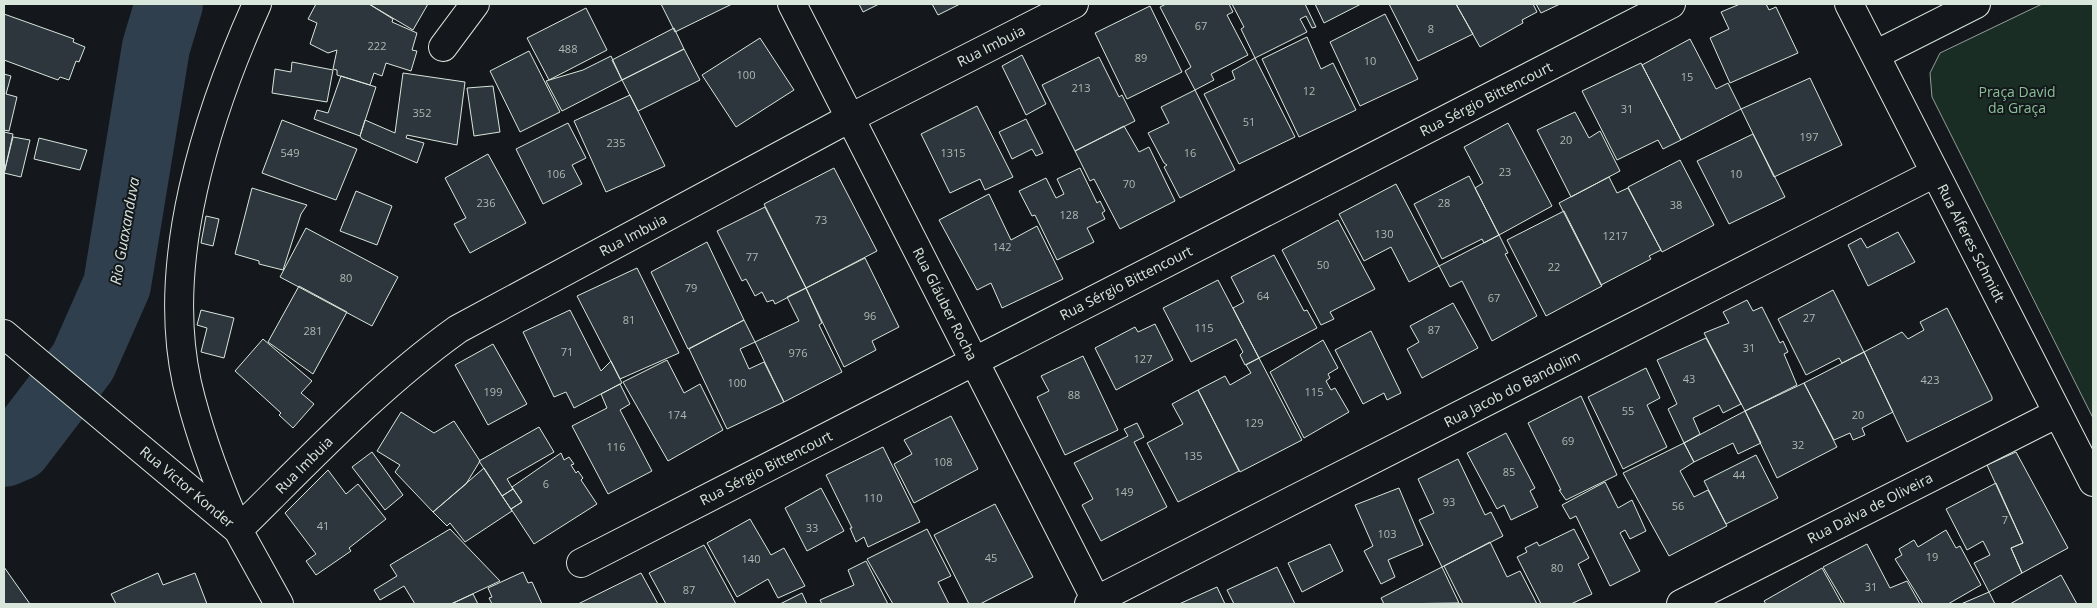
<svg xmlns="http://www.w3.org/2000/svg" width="2097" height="608" font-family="'Open Sans',sans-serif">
<rect width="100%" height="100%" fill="#14181c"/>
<path fill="#1a2d24" stroke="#939e99" d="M2042 4H2093V418L1932 97 1930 73 1940 53Z"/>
<path fill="#2f3f4d" stroke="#939e99" d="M147 4H192L162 153 152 255 109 370 83 362 131 247 140 198Z"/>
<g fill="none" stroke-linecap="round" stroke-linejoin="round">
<path stroke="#2f3f4d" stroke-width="68" d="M4 453 18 447 83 362 117 285 156 47 169 4"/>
</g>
<path fill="#2c363c" stroke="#d8e6dc" d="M316 4H369L393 19 392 22 417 33 412 50 417 51 411 71 386 63 382 76 374 73 370 85 337 75V70L333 69 337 50 328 53 310 44 317 23 308 19Z
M369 4H428L413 30Z
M661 4H732L675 32Z
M859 4H879L863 12Z
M932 4H960L938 15Z
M1166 4H1229L1233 12 1227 15 1248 55 1211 74 1214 80 1195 90 1185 71 1191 67 1160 7Z
M1232 4H1305L1316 27 1312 28 1306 16 1300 19 1307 32 1255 58 1241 29 1244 27Z
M1315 4H1361L1324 23Z
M1389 4H1456L1473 34 1418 61Z
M1456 4H1533L1537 12 1522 20 1523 23 1480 47Z
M1536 4H1560L1541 13Z
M1740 4H1766L1769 10 1776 7 1798 53 1730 83 1710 38 1729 29 1721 12Z
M1150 6 1182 72 1127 99 1095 33Z
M586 8 607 50 549 80 527 38Z
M4 14 74 39 73 42 85 47 79 62 76 61 69 80 60 77 58 80 4 60Z
M1385 14 1418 79 1360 106 1330 42Z
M674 28 684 49 622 80 612 60Z
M1307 37 1321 69 1333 63 1356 110 1299 137 1262 59Z
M760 38 794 90 736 127 702 75Z
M1690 39 1716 89 1728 83 1741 109 1681 140 1642 65Z
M684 49 700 80 638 111 622 80Z
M529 51 560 112 520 132 490 71Z
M1022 55 1046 104 1026 115 1002 66Z
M611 56 622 80 562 111 546 81 583 70Z
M1099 57 1119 97 1122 95 1135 121 1075 151 1042 85Z
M1255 58 1295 137 1239 164 1204 94 1235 79 1232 71Z
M292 62 333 70 327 102 272 93 275 69 291 72Z
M1641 63 1681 140 1663 149 1658 140 1617 160 1582 91Z
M403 73 465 82 457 145 407 135 406 138 424 143 417 163 362 139 360 136 365 120 395 133Z
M4 74 11 76 6 94 17 97 9 131 4 130Z
M341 76 376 87 360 136 314 119 317 110 328 113Z
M1810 78 1842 145 1774 177 1741 109Z
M493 86 500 132 474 136 467 88Z
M1195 90 1235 170 1180 198 1164 167 1167 165 1164 163 1148 133 1169 123 1161 107Z
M630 95 665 166 606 192 574 121Z
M977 106 1013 177 985 190 980 179 950 193 921 134Z
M1575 112 1589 138 1600 131 1620 171 1571 197 1537 130Z
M1026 119 1043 153 1036 156 1032 149 1012 159 999 132Z
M282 120 357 149 336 200 262 173Z
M568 123 586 158 572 165 582 184 543 204 516 149Z
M1508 123 1552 206 1499 235 1475 188 1483 183 1464 147Z
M1124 126 1139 152 1149 147 1175 201 1120 229 1094 179 1090 181 1075 151Z
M4 132 13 134 4 174Z
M1753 134 1785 197 1729 224 1697 161Z
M13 137 30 140 21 177 4 173Z
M39 138 87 150 80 170 34 159Z
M488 154 526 223 470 253 454 224 466 218 445 178Z
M1680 160 1714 225 1662 252 1628 187Z
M834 168 877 251 806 288 764 204Z
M1080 168 1097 203 1100 201 1105 211 1102 213 1105 219 1087 228 1094 242 1057 260 1035 215 1032 216 1019 191 1046 178 1056 198 1064 194 1057 179Z
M1469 176 1499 235 1484 243 1482 239 1442 259 1414 204Z
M1609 177 1617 193 1628 188 1661 250 1649 256 1651 259 1601 285 1559 203Z
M1396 184 1439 266 1409 282 1391 247 1364 261 1339 214Z
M252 188 307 205 301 214 283 270 259 264V261L235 254Z
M356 191 392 206 377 245 340 231Z
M989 194 1011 240 1037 226 1063 279 1002 308 991 283 977 290 939 220Z
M765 207 806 288 775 304 773 300 767 302 762 292 755 296 746 279 742 281 717 231Z
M1564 211 1602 286 1546 316 1507 240Z
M206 216 219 219 213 246 201 243Z
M1338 220 1375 289 1330 312 1334 319 1321 325 1282 250Z
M306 228 398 277 372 326 280 277Z
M1898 232 1915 262 1868 286 1848 245 1861 238 1867 248Z
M1499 235 1508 253 1505 254 1537 316 1492 341 1462 281 1450 287 1439 266Z
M707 242 744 320 688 349 651 272Z
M1274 255 1304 311 1307 310 1317 328 1259 358 1233 308 1244 302 1231 277Z
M865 258 899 327 872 341 876 350 844 367 806 288Z
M637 268 679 353 620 379 577 296Z
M1218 280 1259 358 1245 365 1240 355 1243 352 1236 339 1191 362 1163 308Z
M299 286 347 312 313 374 268 342Z
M806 288 822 323 819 325 842 372 784 402 755 342 799 321 787 297Z
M1833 290 1864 352 1842 363 1839 358 1806 375 1778 319Z
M1747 300 1753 311 1762 307 1780 343 1783 341 1788 352 1784 354 1797 385 1745 411 1704 333 1729 323 1723 312Z
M1453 303 1478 348 1422 378 1407 349 1419 342 1410 326Z
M1947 308 1992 397V400L1907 442 1864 352 1902 332 1908 339 1924 330 1920 322Z
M201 310 234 318 224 358 201 352 207 328 197 325Z
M570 310 601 371 611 361 622 383 574 408 566 392 554 397 523 332Z
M744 320 755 342 740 349 749 369 764 362 784 402 727 429 689 349Z
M1155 324 1173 360 1116 390 1095 348 1135 327 1138 332Z
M1371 331 1401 393 1387 400 1384 393 1363 404 1335 350Z
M1706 338 1741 404 1723 413 1719 405 1693 418 1700 434 1684 443 1668 409 1677 404 1657 360Z
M263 339 312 381 301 393 314 404 293 428 279 415 281 413 235 371Z
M1323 340 1338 368 1328 374 1330 378 1326 381 1331 390 1335 388 1349 412 1304 438 1270 372Z
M493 344 527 404 488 425 455 365Z
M1864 352 1893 412 1862 428 1865 435 1853 440 1850 433 1834 440 1804 383Z
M1083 356 1118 430 1065 455 1037 397 1049 391 1041 376Z
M1259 358 1302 440 1240 472 1198 390 1225 376 1230 385 1251 373 1246 365Z
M667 360 684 393 700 384 723 430 668 461 623 382Z
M1646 368 1660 398 1647 405 1667 447 1623 469 1588 397Z
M1804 383 1837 447 1777 478 1745 411Z
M620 384 630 404 620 410 652 471 608 494 572 426 607 408 601 394Z
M1198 390 1239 471 1178 502 1147 443 1183 424 1172 404Z
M1581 396 1617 475 1566 500 1559 490H1561L1528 423Z
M1745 411 1761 443 1738 454 1733 443 1694 462 1684 443Z
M401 412 434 433 454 421 480 461 466 484 433 512 395 472 400 465 377 451Z
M951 416 978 469 914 503 894 464 912 454 904 440Z
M1137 423 1144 437 1134 442 1167 507 1101 541 1082 505 1093 499 1074 463 1128 436 1124 429Z
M539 427 554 452 507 479 513 489 502 496 479 461Z
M1506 433 1535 488 1530 491 1538 507 1511 520 1504 505 1497 509 1467 453Z
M1684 443 1694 462 1680 471 1694 497 1708 490 1727 526 1669 556 1623 473Z
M883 447 920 522 868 547 864 537 856 542 850 528H852L826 475Z
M372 452 403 495 385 510 352 467Z
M2016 452 2068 548 2022 573 2011 548 2023 543 1987 465Z
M561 453 564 460 569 457 574 464 571 465 576 473 578 471 583 478 581 480 597 504 534 544 511 509 522 502 512 487Z
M1756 455 1778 498 1726 524 1704 481Z
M1458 459 1485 515 1491 512 1503 536 1442 567 1419 520 1434 513 1418 479Z
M484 468 512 511 465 542 450 523 447 526 433 512Z
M328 470 346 494 358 484 386 519 349 548 351 551 316 575 306 561 316 554 285 513Z
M1605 482 1618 508 1632 500 1646 531 1630 539 1625 530 1620 533 1640 571 1610 586 1576 516 1570 519 1562 505Z
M1996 483 2023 543 2011 548 2022 573 1989 592 1974 563 1990 555 1983 541 1967 550 1946 509Z
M821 488 844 531 807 551 785 508Z
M1399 488 1423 545 1388 560 1395 577 1381 584 1364 551 1373 546 1355 505Z
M513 489 522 502 511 509 502 496Z
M995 504 1033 577 980 604H969L934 535Z
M750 519 771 555 784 548 805 586 778 598 768 579 737 597 707 543Z
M450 529 500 581 451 604H415L404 586 380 600 374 590 397 576 390 565Z
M927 529 951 576 938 582 949 604H893L867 559Z
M1574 529 1589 558 1578 564 1592 594 1571 604H1541L1517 557 1527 552 1525 548 1537 542 1539 546Z
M1946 530 1956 548 1960 546 1981 585 1948 604H1923L1895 559 1902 555 1899 549 1914 540 1918 547Z
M1490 542 1507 577 1520 571 1537 604H1463L1444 566Z
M1330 544 1343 571 1302 592 1288 563Z
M1867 544 1890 588 1907 581 1920 604H1845L1823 567Z
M704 545 736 604H666L649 573Z
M866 561 888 604H822L820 600 854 585 848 570Z
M4 567 30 604H4Z
M1277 567 1295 604H1234L1227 590Z
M1442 567 1459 603 1384 604 1381 598Z
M1822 568 1842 604H1766L1764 601Z
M523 572 528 583 532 582 542 604H492L489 598 492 597 488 588Z
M158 573 163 585 195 573 207 604H116L111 594Z
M641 573 658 604H578Z
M2061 575 2077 604H2010Z
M1217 587 1225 604H1179Z
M1989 592 1995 604H1961Z
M802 593 807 604H780Z
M473 594 478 604H451Z"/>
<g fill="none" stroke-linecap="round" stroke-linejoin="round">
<defs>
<path id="street" d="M257 4C207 115 160 261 187 383 199 434 217 482 238 530 309 460 377 387 458 329L850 118 1074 4
M792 4 1098 604
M1849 4 2093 482
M443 47 475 4
M1875 55 1976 4
M4 334 238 530 279 604
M581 563 1671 4
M1089 604 1935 173
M1681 604 2058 413"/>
</defs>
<use href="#street" stroke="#d8e6dc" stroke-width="30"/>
<use href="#street" stroke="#14181c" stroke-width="28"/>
</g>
<g text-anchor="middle" stroke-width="4" stroke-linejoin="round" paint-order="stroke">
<g font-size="11" fill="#adbab4">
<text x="1201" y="30">67</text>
<text x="1431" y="33">8</text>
<text x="377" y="50">222</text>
<text x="568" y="53">488</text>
<text x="1141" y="62">89</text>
<text x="1370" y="65">10</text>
<text x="746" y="79">100</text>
<text x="1687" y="81">15</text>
<text x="1081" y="92">213</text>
<text x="1309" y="95">12</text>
<text x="1627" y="113">31</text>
<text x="422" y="117">352</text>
<text x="1249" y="126">51</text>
<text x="1809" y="141">197</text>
<text x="1566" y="144">20</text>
<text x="616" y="147">235</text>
<text x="290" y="157">549</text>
<text x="953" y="157">1315</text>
<text x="1190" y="157">16</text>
<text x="1505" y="176">23</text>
<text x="556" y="178">106</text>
<text x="1736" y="178">10</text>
<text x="1129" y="188">70</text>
<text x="486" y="207">236</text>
<text x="1444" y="207">28</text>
<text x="1676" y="209">38</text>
<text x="1069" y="219">128</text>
<text x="821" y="224">73</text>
<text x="1384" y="238">130</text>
<text x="1615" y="240">1217</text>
<text x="1002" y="251">142</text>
<text x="752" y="261">77</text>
<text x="1323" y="269">50</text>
<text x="1554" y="271">22</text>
<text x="346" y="282">80</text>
<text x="691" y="292">79</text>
<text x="1263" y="300">64</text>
<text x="1494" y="302">67</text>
<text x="870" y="320">96</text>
<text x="1809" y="322">27</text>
<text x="629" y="324">81</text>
<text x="1204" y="332">115</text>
<text x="1434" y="334">87</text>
<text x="313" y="335">281</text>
<text x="1749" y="352">31</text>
<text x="567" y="356">71</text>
<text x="798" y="357">976</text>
<text x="1143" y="363">127</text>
<text x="1689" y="383">43</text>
<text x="1930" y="384">423</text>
<text x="737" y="387">100</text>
<text x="493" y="396">199</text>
<text x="1314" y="396">115</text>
<text x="1074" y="399">88</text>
<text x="1628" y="415">55</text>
<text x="677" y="419">174</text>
<text x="1858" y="419">20</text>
<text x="1254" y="427">129</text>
<text x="1568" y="445">69</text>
<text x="1798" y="449">32</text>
<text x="616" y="451">116</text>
<text x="1193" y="460">135</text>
<text x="943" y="466">108</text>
<text x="1509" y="476">85</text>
<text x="1739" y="479">44</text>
<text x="546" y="488">6</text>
<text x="1124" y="496">149</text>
<text x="873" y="502">110</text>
<text x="1449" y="506">93</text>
<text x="1678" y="510">56</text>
<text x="2005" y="524">7</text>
<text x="323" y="530">41</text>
<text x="812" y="532">33</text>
<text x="1387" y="538">103</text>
<text x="1932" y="561">19</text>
<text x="991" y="562">45</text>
<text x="751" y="563">140</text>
<text x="1557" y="572">80</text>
<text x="1871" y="591">31</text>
<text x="689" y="594">87</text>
</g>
<g font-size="14" fill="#d8e6dc" stroke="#14181c">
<text transform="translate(991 46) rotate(-27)" y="5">Rua Imbuia</text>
<text transform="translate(1486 99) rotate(-27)" y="5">Rua Sérgio Bittencourt</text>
<text transform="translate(633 235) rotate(-28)" y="5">Rua Imbuia</text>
<text transform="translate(1971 243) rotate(63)" y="5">Rua Alferes Schmidt</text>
<text transform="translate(1126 283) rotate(-27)" y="5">Rua Sérgio Bittencourt</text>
<text transform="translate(945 304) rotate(63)" y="5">Rua Gláuber Rocha</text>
<text transform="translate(1512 389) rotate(-27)" y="5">Rua Jacob do Bandolim</text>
<text transform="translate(304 465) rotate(-45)" y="5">Rua Imbuia</text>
<text transform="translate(766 468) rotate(-27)" y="5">Rua Sérgio Bittencourt</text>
<text transform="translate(187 487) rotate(40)" y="5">Rua Victor Konder</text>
<text transform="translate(1870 508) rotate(-27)" y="5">Rua Dalva de Oliveira</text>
</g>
<g font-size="14" fill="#8ac095" stroke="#14181c">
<text x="2017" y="97">Praça David<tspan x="2017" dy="16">da Graça</tspan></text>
</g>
<g font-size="15" font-style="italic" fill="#d8e6dc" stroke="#14181c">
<text transform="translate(125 231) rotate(-80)" y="5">Rio Guaxanduva</text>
</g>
</g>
<rect width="2097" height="608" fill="none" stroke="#d8e6dc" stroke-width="10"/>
</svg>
